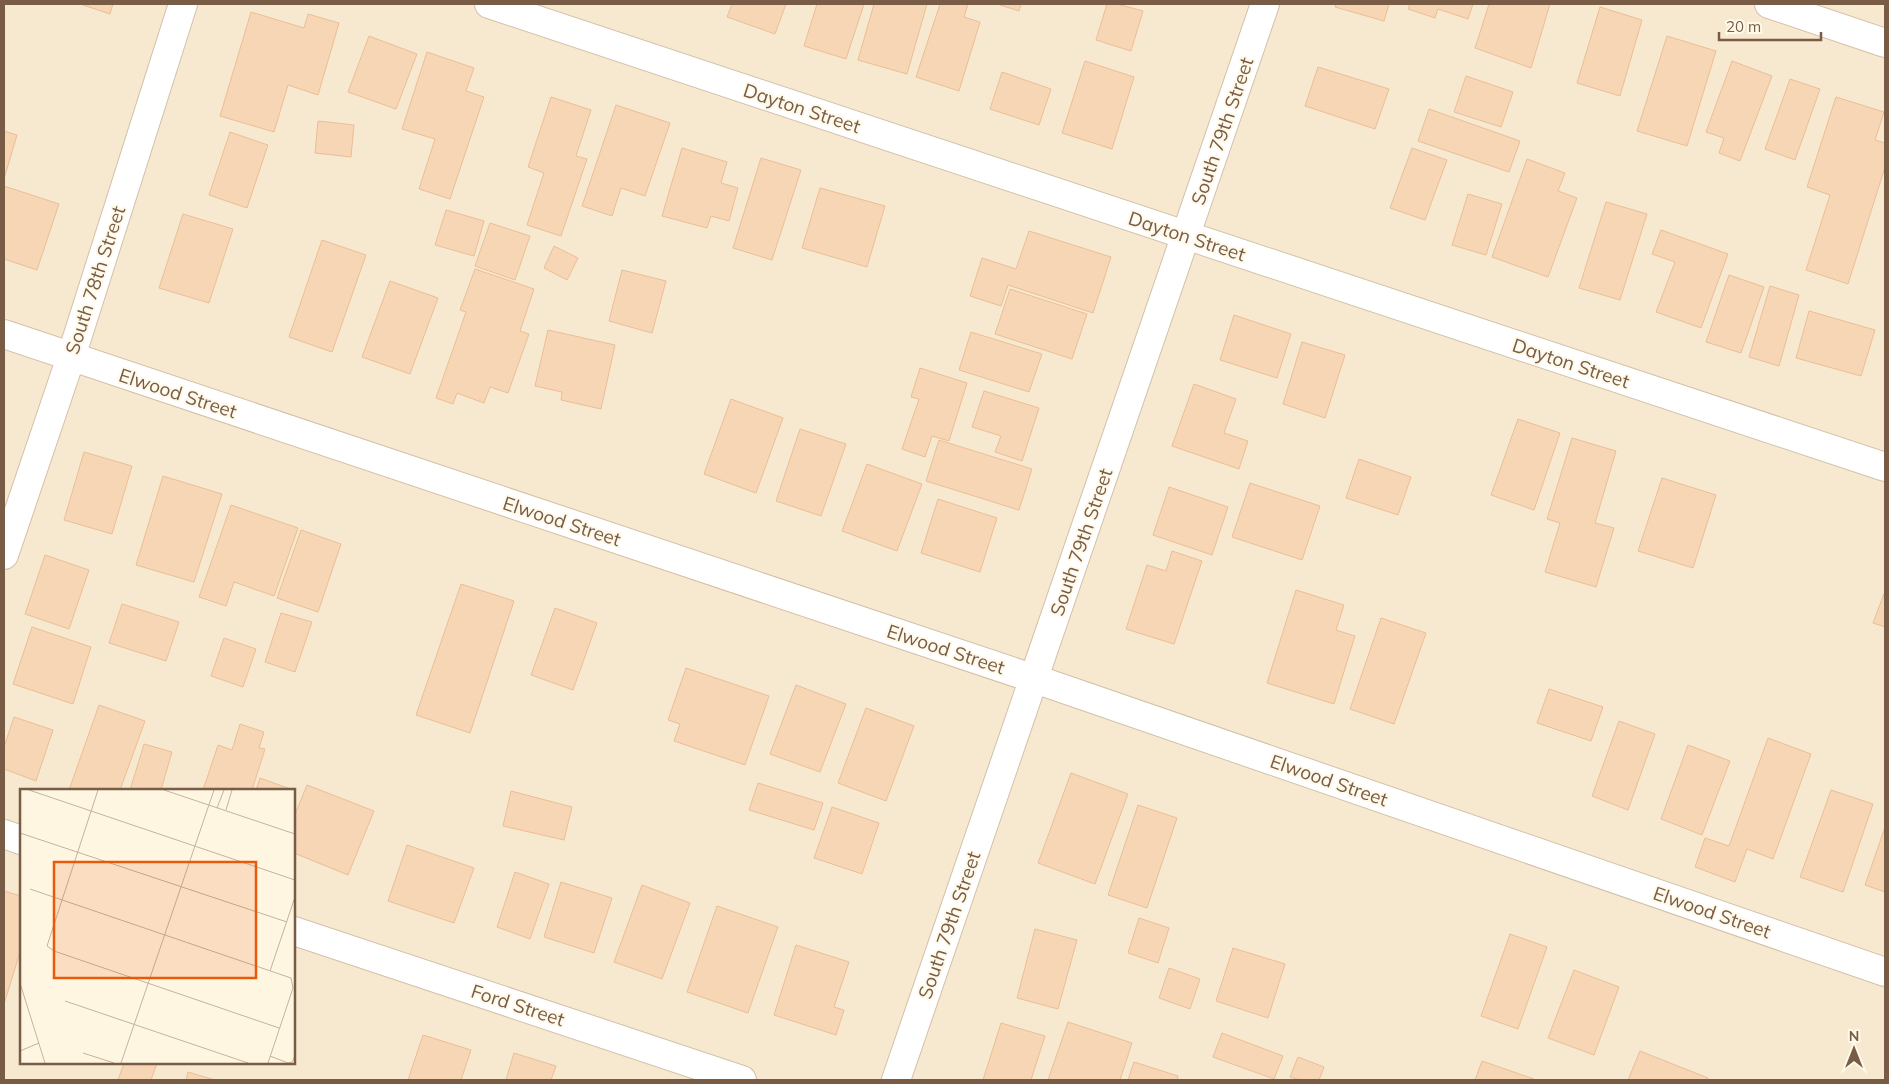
<svg xmlns="http://www.w3.org/2000/svg" width="1889" height="1084" font-family="Mulish,sans-serif">
<rect width="100%" height="100%" fill="#fef6e1"/>
<path fill="#f7e9cf" fill-rule="evenodd" d="M4 4H1885V1080H4ZM21 790H294V1063H21Z"/>
<path fill="#f7d6b6" stroke="#ebbe95" d="M80 4H113L110 14Z
M732 4H786L775 34 727 17Z
M817 4H864L846 59 804 46Z
M874 4H927L907 74 858 60Z
M940 4H968L964 17 980 22 959 91 916 77Z
M997 4H1021L1019 11Z
M1107 4H1117L1143 11 1131 51 1096 40Z
M1336 4H1389L1384 21 1335 7Z
M1410 4H1473L1468 19 1438 9 1435 18 1408 9Z
M1489 4H1550L1531 68 1475 48Z
M1600 7 1642 20 1620 96 1577 83Z
M251 12 304 28 308 14 339 23 318 95 288 85 274 132 220 116Z
M369 36 417 54 396 109 348 92Z
M1667 36 1716 51 1687 146 1637 131Z
M427 52 474 68 466 91 484 97 450 199 419 189 435 139 402 129Z
M1085 61 1134 77 1112 149 1062 133Z
M1732 61 1772 76 1740 161 1719 153 1724 138 1706 132Z
M1318 67 1389 89 1375 129 1305 106Z
M1002 72 1051 89 1039 125 990 109Z
M1466 76 1513 92 1501 127 1454 112Z
M1790 79 1820 89 1795 160 1765 149Z
M551 97 591 110 576 156 587 159 561 236 527 225 544 173 528 167Z
M1836 97 1884 112 1875 140 1885 143V167L1848 284 1806 270 1830 195 1807 187Z
M616 105 670 123 645 196 621 188 612 216 582 206Z
M1429 109 1520 141 1509 172 1418 141Z
M318 121 354 125 351 157 315 153Z
M4 131 17 135 4 179Z
M230 132 268 145 247 208 209 195Z
M682 148 727 162 721 183 738 188 729 221 711 216 707 228 662 216Z
M1412 148 1447 160 1425 220 1390 208Z
M761 158 801 170 772 260 733 248Z
M1527 159 1565 173 1558 191 1577 198 1548 277 1492 257Z
M4 186 59 204 37 270 4 259Z
M820 188 885 206 867 267 802 248Z
M1468 194 1502 204 1486 255 1452 245Z
M1606 202 1647 214 1620 300 1579 288Z
M446 210 484 221 474 256 435 245Z
M183 214 233 229 209 303 159 288Z
M490 223 530 236 515 280 475 266Z
M1661 230 1728 254 1701 328 1656 312 1675 262 1652 254Z
M1029 231 1111 257 1093 313 1008 285 1001 306 970 296 982 258 1016 269Z
M322 240 366 255 332 352 289 337Z
M554 246 578 258 567 280 544 268Z
M475 269 534 289 520 331 529 334 508 393 490 387 484 403 457 393 453 404 436 398 466 312 460 310Z
M622 270 666 281 652 333 609 321Z
M1729 275 1764 287 1741 353 1706 342Z
M390 281 438 298 410 374 362 357Z
M1770 286 1799 295 1779 366 1749 357Z
M1010 289 1087 314 1072 359 995 334Z
M1809 311 1875 330 1861 376 1796 358Z
M1234 315 1291 334 1277 378 1220 360Z
M548 330 615 345 601 409 561 400 562 392 535 386Z
M971 332 1042 354 1029 392 959 370Z
M1302 342 1345 355 1325 418 1283 404Z
M920 368 967 383 949 441 932 436 925 457 902 449 919 399 911 397Z
M1194 384 1236 399 1224 433 1248 441 1239 469 1172 446Z
M984 391 1039 408 1022 461 995 452 1001 436 972 427Z
M731 399 783 418 756 493 704 474Z
M1518 419 1560 433 1534 510 1491 495Z
M800 429 846 444 821 516 776 501Z
M1572 438 1616 451 1595 523 1614 528 1596 587 1545 572 1560 523 1547 519Z
M939 440 1032 469 1019 510 926 481Z
M84 452 132 466 112 534 64 520Z
M1359 459 1411 477 1398 515 1346 498Z
M867 464 922 484 897 551 842 531Z
M163 476 222 494 194 582 136 565Z
M1662 478 1716 495 1693 568 1638 551Z
M1250 483 1320 506 1302 560 1232 537Z
M1169 487 1228 507 1212 555 1153 535Z
M938 499 997 518 980 572 921 553Z
M231 505 298 528 274 596 234 582 226 606 199 597Z
M301 530 341 544 318 612 277 598Z
M1172 551 1202 561 1174 644 1126 629 1147 565 1166 571Z
M45 555 89 570 69 629 25 614Z
M461 584 514 601 470 733 416 715Z
M1296 590 1344 605 1336 630 1355 636 1334 704 1267 683Z
M1885 591V627L1873 623Z
M122 604 179 622 166 661 109 643Z
M555 608 597 623 573 690 531 675Z
M281 613 312 622 295 672 265 662Z
M1381 618 1426 633 1394 724 1350 709Z
M32 627 91 647 73 704 13 684Z
M224 638 256 649 243 687 211 676Z
M686 668 769 696 745 765 674 741 680 724 668 720Z
M796 685 846 704 820 772 770 754Z
M1549 689 1603 707 1591 741 1537 723Z
M99 705 145 721 120 790H69Z
M866 708 914 726 886 801 838 783Z
M14 717 53 730 36 781 4 769V747Z
M1619 721 1655 734 1628 810 1592 796Z
M240 724 264 732 259 748 265 749 252 790H203L218 745 232 750Z
M1768 738 1811 754 1773 859 1747 849 1735 882 1695 867 1705 838 1729 846Z
M144 744 172 752 161 790H130Z
M1688 745 1730 761 1702 835 1661 819Z
M1071 773 1128 794 1095 884 1038 863Z
M260 778 293 790H256Z
M758 783 823 803 814 830 749 810Z
M307 785 374 811 348 875 294 853V817Z
M1831 790 1873 804 1843 892 1800 877Z
M511 791 572 807 564 840 503 826Z
M1138 805 1177 818 1147 908 1108 895Z
M832 807 879 823 862 874 814 858Z
M1885 827V892L1865 885Z
M407 845 474 868 454 923 388 901Z
M515 872 549 884 530 939 497 927Z
M561 882 612 898 594 953 544 937Z
M642 885 690 903 662 979 614 962Z
M4 891 21 896V949L4 1004Z
M717 906 778 927 748 1013 687 992Z
M1139 918 1169 928 1158 963 1128 953Z
M1035 929 1077 940 1058 1009 1017 998Z
M1510 934 1547 947 1518 1029 1481 1016Z
M796 945 849 962 834 1007 844 1010 836 1035 774 1015Z
M1233 948 1285 964 1268 1018 1216 1001Z
M1169 968 1200 979 1190 1009 1159 998Z
M1574 970 1619 987 1594 1055 1548 1038Z
M1068 1022 1132 1043 1120 1080H1048Z
M1001 1023 1045 1036 1031 1080H983Z
M1222 1033 1283 1056 1274 1079 1213 1057Z
M423 1035 471 1050 461 1080H408Z
M1640 1051 1708 1078 1707 1080H1628Z
M514 1053 556 1066 551 1080H506Z
M1298 1057 1324 1067 1319 1080H1300L1290 1077Z
M1482 1061 1534 1079V1080H1475Z
M1134 1062 1178 1076 1177 1080H1128Z
M124 1063H157L151 1080H118Z
M188 1072 215 1080H186Z"/>
<g fill="none" stroke-linecap="round" stroke-linejoin="round">
<defs>
<path id="street" d="M489 4 1885 467
M4 334 1035 679 1885 972
M4 555 71 357 183 4
M4 834 21 840
M294 931 742 1080
M896 1080 1265 4"/>
<path id="secondary" d="M1769 4 1885 43"/>
</defs>
<use href="#street" stroke="#d3c0a9" stroke-width="30"/>
<use href="#secondary" stroke="#d6c0a7" stroke-width="30"/>
<use href="#street" stroke="#fff" stroke-width="28"/>
<use href="#secondary" stroke="#fff" stroke-width="28"/>
</g>
<g text-anchor="middle" stroke-width="4" stroke-linejoin="round" paint-order="stroke">
<g font-size="19" fill="#785c45" stroke="#fff9ea">
<text transform="translate(802 108) rotate(18)" y="7">Dayton Street</text>
<text transform="translate(1222 131) rotate(-71)" y="7">South 79th Street</text>
<text transform="translate(1187 236) rotate(18)" y="7">Dayton Street</text>
<text transform="translate(95 280) rotate(-72)" y="7">South 78th Street</text>
<text transform="translate(1571 363) rotate(18)" y="7">Dayton Street</text>
<text transform="translate(178 393) rotate(18)" y="7">Elwood Street</text>
<text transform="translate(562 521) rotate(18)" y="7">Elwood Street</text>
<text transform="translate(1081 542) rotate(-71)" y="7">South 79th Street</text>
<text transform="translate(946 649) rotate(18)" y="7">Elwood Street</text>
<text transform="translate(1329 780) rotate(19)" y="7">Elwood Street</text>
<text transform="translate(1712 912) rotate(19)" y="7">Elwood Street</text>
<text transform="translate(949 925) rotate(-71)" y="7">South 79th Street</text>
<text transform="translate(518 1005) rotate(18)" y="7">Ford Street</text>
</g>
</g>
<g transform="translate(20 789)">
<rect width="275" height="275" fill="#fef6e1"/>
<path fill="none" stroke="#c4b39e" stroke-width="1" d="M9 1 275 91M78 1 27 157 34 162 259 239M144 1 275 45M197 19 204 1M206 21 212 1M0 44 267 133M10 100 271 189 273 199 248 274M250 182 275 108M0 194 25 274M45 212 228 274M0 262 19 254M63 264 94 274M250 267 268 274 272 273 275 267M101 274 194 1"/>
<path fill="#e8590c" fill-opacity="0.15" stroke="#e8590c" stroke-width="2.5" d="M34 73H236V189H34Z"/>
<rect width="275" height="275" fill="none" stroke="#785c45" stroke-width="2.5"/>
</g>
<rect width="1889" height="1084" fill="none" stroke="#785c45" stroke-width="10"/>
<g transform="translate(1854 1049)" stroke="#fff9ea" stroke-width="4" paint-order="stroke">
<path d="M0-4L9 19L0 12L-9 19Z" fill="#785c45"/>
<text y="-8" font-size="14" font-weight="bold" text-anchor="middle" fill="#785c45">N</text>
</g>
<path d="M1719 32v8h102v-8" fill="none" stroke="#785c45" stroke-width="2.5"/>
<text x="1726" y="32" font-size="15" fill="#785c45" stroke="#fff9ea" stroke-width="4" paint-order="stroke">20 m</text>
</svg>
